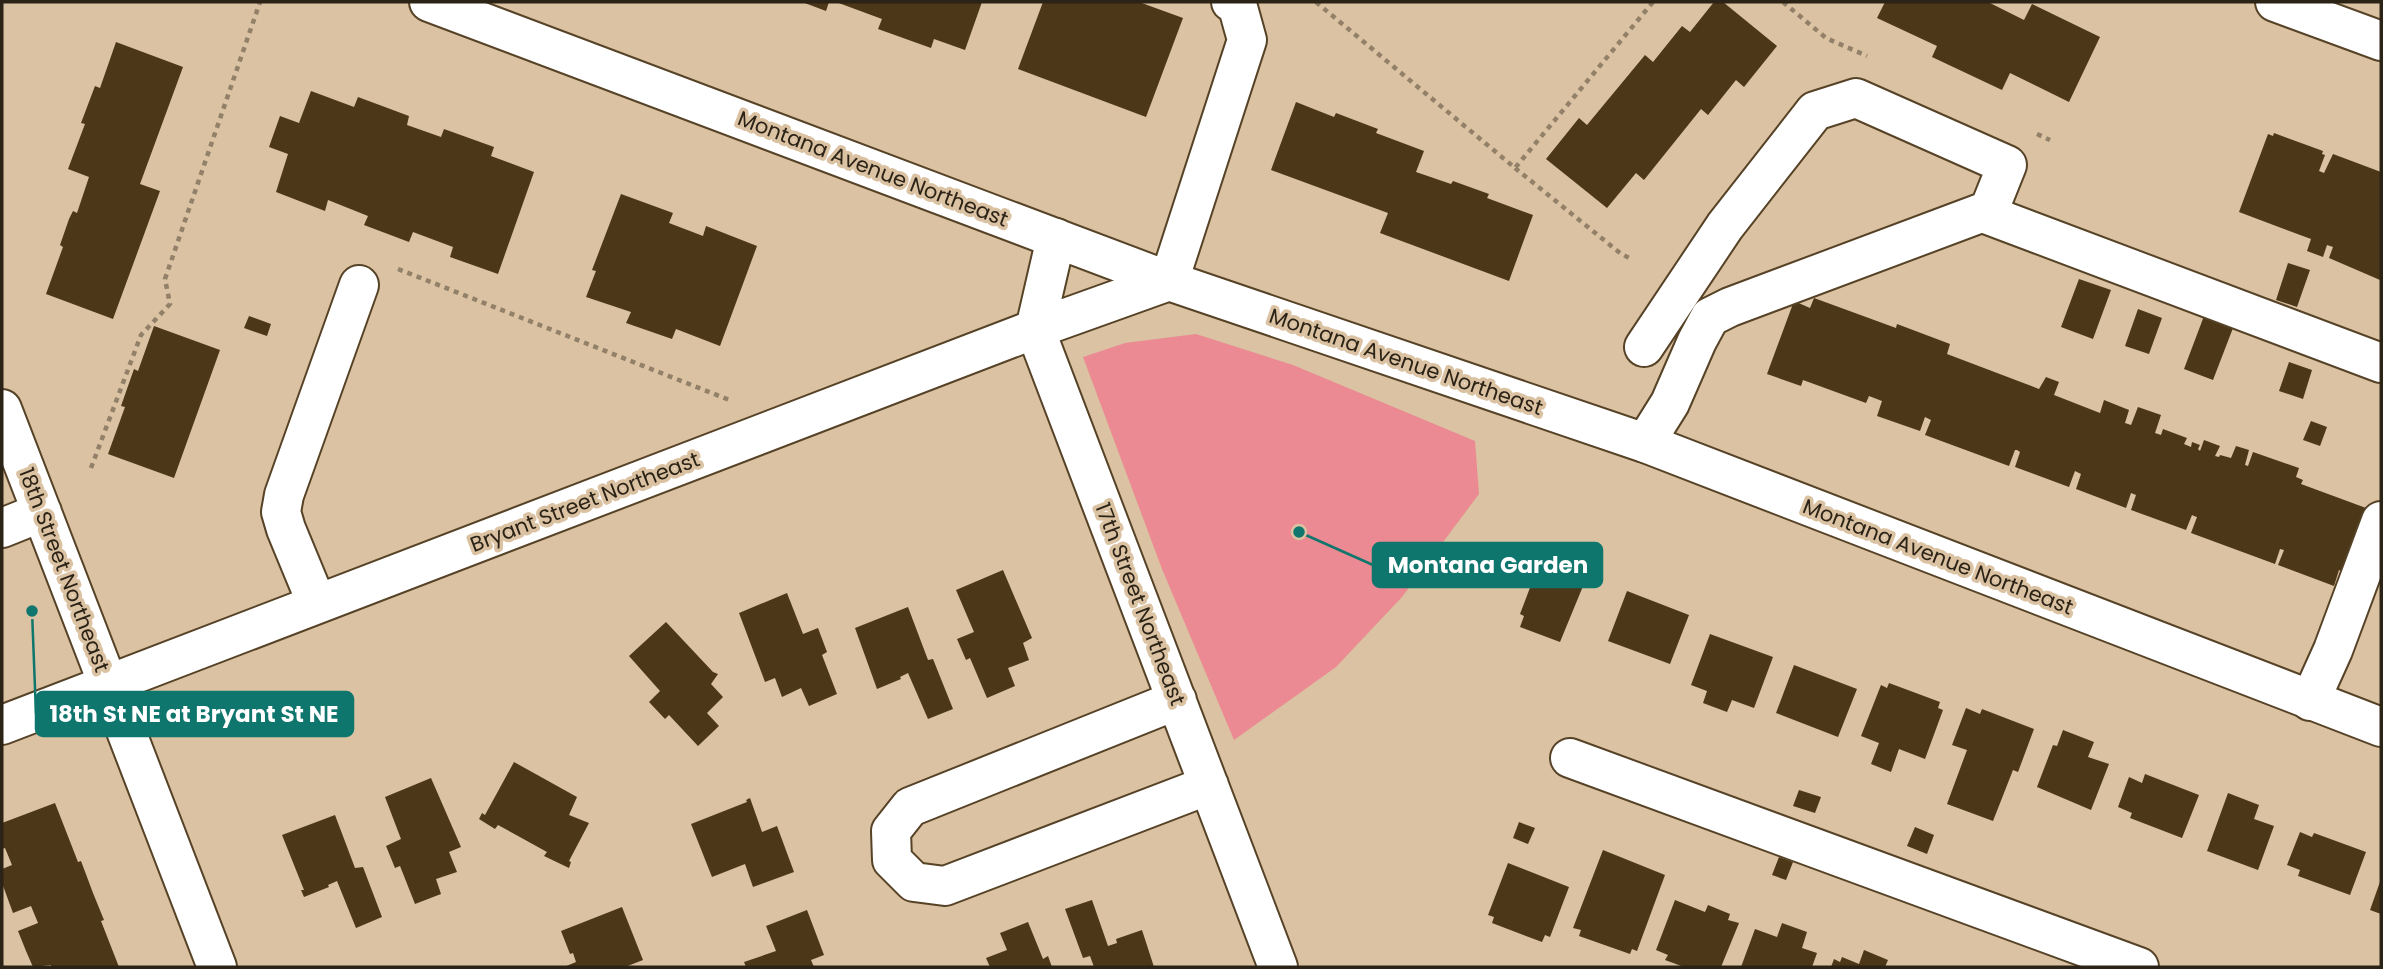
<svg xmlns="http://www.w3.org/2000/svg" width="2383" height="969" font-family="Poppins,sans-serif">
<rect width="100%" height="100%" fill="#dac2a2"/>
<path fill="#eb8a92" d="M1196 334 1293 365 1475 441 1479 494 1402 597 1336 667 1234 740 1162 569 1083 357 1125 343Z"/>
<path fill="#4c3719" d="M802 2H829L826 11Z
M836 2H982L965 50 934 39 931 48 878 29 882 19Z
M1043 2H1139L1183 18 1146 117 1018 69Z
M1714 2H1723L1777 46 1744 87 1736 80 1708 115 1701 109 1644 180 1636 173 1607 208 1546 159 1579 118 1587 125 1645 55 1653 62 1682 26 1690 32Z
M1885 2H1988L2024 20 2032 4 2100 37 2069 102 2010 73 2002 90 1932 57 1937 46 1877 18Z
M116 42 183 67 140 184 160 191 113 319 46 294 63 247 60 245 69 219 73 211 77 213 89 177 68 169 85 124 81 123 95 86 100 88Z
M311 91 354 107 358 97 409 116 407 125 441 137 444 129 494 147 491 156 534 172 498 274 450 257 453 247 413 232 409 242 364 225 368 216 328 200 325 211 276 192 288 154 269 147 280 116 299 123Z
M1296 102 1334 117 1336 113 1378 129 1376 133 1424 151 1416 172 1451 184 1453 181 1489 194 1487 198 1533 215 1509 281 1380 233 1388 213 1271 170Z
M2274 133 2323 151 2322 154 2325 155 2319 171 2324 173 2333 154 2381 172 2380 280 2329 258 2333 247 2327 245 2323 257 2307 251 2311 239 2239 212 2268 134 2273 136Z
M621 194 673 213 669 223 703 236 706 226 757 246 720 346 676 329 672 339 626 323 631 312 586 297 596 271 592 270Z
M2288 263 2310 270 2297 307 2276 300Z
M2079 279 2111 290 2093 339 2061 327Z
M1814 298 1896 328 1897 324 1950 344 1947 354 2039 389 2046 377 2059 382 2054 395 2100 413 2104 400 2129 410 2125 423 2131 425 2138 407 2161 415 2155 433 2161 435 2163 429 2187 438 2184 444 2191 447 2192 442 2200 445 2198 449 2200 451 2204 440 2220 446 2215 456 2219 457 2220 455 2231 458 2236 446 2249 450 2245 465 2248 466 2253 452 2299 468 2296 477 2303 480 2301 484 2366 508 2343 572 2339 570 2334 586 2278 565 2284 550 2280 549 2275 564 2191 533 2197 517 2194 516 2192 515 2186 530 2131 510 2136 495 2131 493 2126 508 2076 489 2081 474 2075 471 2069 487 2015 467 2020 452 2017 450H2015L2009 466 1925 435 1931 420 1925 417 1920 431 1877 416 1882 401 1869 396 1866 403 1803 380 1801 386 1767 374 1794 301 1810 308Z
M2138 309 2162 318 2149 354 2125 346Z
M249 316 271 324 267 336 244 328Z
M2204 316 2233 328 2213 380 2184 369Z
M154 326 220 350 174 478 108 454 125 407 121 406 134 369 138 371Z
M2289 362 2312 370 2303 399 2279 391Z
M2311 421 2327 427 2320 446 2303 440Z
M1551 544 1591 559 1585 573 1588 574 1560 642 1520 627 1524 616 1520 614 1542 556 1546 558Z
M1003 570 1032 638 1023 643 1029 660 1008 668 1015 686 987 698 970 658 966 660 957 639 974 632 956 590Z
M1627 591 1689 615 1670 664 1608 641Z
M787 593 803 634 818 628 827 652 822 655 837 694 809 706 801 688 782 697 775 678 765 682 739 613Z
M908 607 928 660 933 659 953 709 928 719 908 673 900 677 901 679 877 689 855 628Z
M666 622 713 672 718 674 711 684 723 697 707 713 719 726 698 746 669 715 665 719 649 702 660 691 629 656Z
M1710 634 1773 657 1754 708 1732 700 1727 712 1703 703 1707 691 1691 685Z
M1794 665 1857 689 1838 737 1776 713Z
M1889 683 1940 702 1938 708 1943 710 1925 759 1899 749 1891 772 1871 764 1879 743 1861 736 1881 685 1887 688Z
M1966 708 1980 714 1982 709 2034 729 2018 772 2013 770 1993 821 1947 804 1967 750 1952 745Z
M2063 730 2094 742 2088 757 2109 764 2091 810 2037 787 2053 745 2057 746Z
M514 762 577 797 569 815 589 823 569 861 571 862 569 868 544 856 547 852 498 825 495 829 479 819 482 813 485 815Z
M2145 774 2199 795 2182 838 2130 818 2132 813 2118 807 2129 777 2142 783Z
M431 778 461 847 449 852 457 872 436 879 441 894 415 904 400 866 395 868 386 846 401 839 385 797Z
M1799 790 1821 797 1815 813 1793 806Z
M2228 793 2259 805 2254 819 2274 826 2258 870 2207 851Z
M750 798 762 832 777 826 794 872 753 887 745 864 712 877 691 824 747 802 746 800Z
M55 803 78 862 81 861 93 893 104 920 101 921 119 967H51V965L33 967 26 951 18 931 38 923 31 906 13 913 2 883V869L12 865 5 848 2 849V823Z
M335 815 355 868 363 867 382 917 356 928 337 881 328 885 329 887 304 897 301 890H304L282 835Z
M1519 822 1535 828 1528 844 1513 838Z
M1915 827 1934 835 1927 854 1907 846Z
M2300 832 2312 837 2314 833 2366 852 2350 895 2298 876 2300 870 2287 865Z
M1603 850 1665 875 1637 951 1632 949 1630 954 1579 936 1581 930 1573 928Z
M1779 857 1793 862 1786 880 1772 875Z
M1508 863 1569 887 1550 937 1545 935 1542 942 1492 923 1494 917 1488 915Z
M2381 879V914L2370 910Z
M1092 900 1108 946 1117 943 1116 939 1142 930 1154 967H1094L1090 956 1083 958 1065 909Z
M1675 900 1705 912 1708 905 1730 914 1728 920 1739 923 1721 967H1684L1665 960 1668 955 1656 950Z
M622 907 643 960 625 967H564L576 962 573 953 570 954 561 931Z
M807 910 824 955 811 960 814 967H746L744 962 776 951 766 926Z
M1028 922 1043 959 1048 956 1052 967H990L986 958 1007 950 1000 933Z
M1782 923 1807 932 1802 948 1817 953 1812 967H1741L1755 929 1777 937Z
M1864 950 1888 960 1885 967H1831L1834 959 1840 962 1842 957 1859 964Z"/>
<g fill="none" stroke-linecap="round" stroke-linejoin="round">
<defs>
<path id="minor" d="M2275 2 2381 41
M1983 213 2381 363
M1056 238 1035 329 1278 967
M1644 347 1725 226 1815 111 1856 98 2007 165 1989 210 1730 307 1710 317 1697 341 1670 403 1645 443
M2 409 217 967
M2 528 42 512
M317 604 286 529 281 512 284 495 359 285
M1177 700 910 807 891 831 892 860 914 882 945 886 1209 785
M2310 701 2333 650 2381 521
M2 725 1035 329 1169 281 1247 40 1237 4 1231 2
M1570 758 2139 967"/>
<path id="major" d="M429 2 1169 281 1645 443 2381 727"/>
</defs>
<use href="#minor" stroke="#564226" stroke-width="42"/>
<use href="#major" stroke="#564226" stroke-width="42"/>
<path stroke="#928068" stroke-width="4.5" stroke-dasharray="5 5" stroke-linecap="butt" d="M1316 2 1515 168 1653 2
M1783 2 1826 38 1867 56
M2037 134 2050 140
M1515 168 1620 253 1629 258
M398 269 732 401
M91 468 141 335 170 304 165 279 260 2"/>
<use href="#minor" stroke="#fff" stroke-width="38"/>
<use href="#major" stroke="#fff" stroke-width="38"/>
</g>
<g text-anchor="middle" stroke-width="7" stroke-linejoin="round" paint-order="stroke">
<g font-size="21" fill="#2c2317" stroke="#dac2a2">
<text transform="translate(873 169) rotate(21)" y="7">Montana Avenue Northeast</text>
<text transform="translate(1406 362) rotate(19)" y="7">Montana Avenue Northeast</text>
<text transform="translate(585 502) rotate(-21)" y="7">Bryant Street Northeast</text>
<text transform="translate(1938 557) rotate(21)" y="7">Montana Avenue Northeast</text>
<text transform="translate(64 570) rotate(69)" y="7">18th Street Northeast</text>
<text transform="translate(1140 604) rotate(69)" y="7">17th Street Northeast</text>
</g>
</g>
<path fill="none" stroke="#0f766e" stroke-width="2.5" d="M1299 532L1373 565M32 611L36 714"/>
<g fill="#0f766e" stroke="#dac2a2" stroke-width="2.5">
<circle cx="1299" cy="532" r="7"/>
<circle cx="32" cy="611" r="7"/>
</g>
<g fill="#0f766e" stroke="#0f766e" stroke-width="2.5">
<rect x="1373" y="543" width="229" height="44" rx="7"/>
<rect x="36" y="692" width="317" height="44" rx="7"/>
</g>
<g font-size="23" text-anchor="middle" font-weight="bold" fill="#fff">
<text x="1488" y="573">Montana Garden</text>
<text x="194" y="722">18th St NE at Bryant St NE</text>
</g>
<rect width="2383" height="969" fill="none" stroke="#2c2317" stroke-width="7"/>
</svg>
